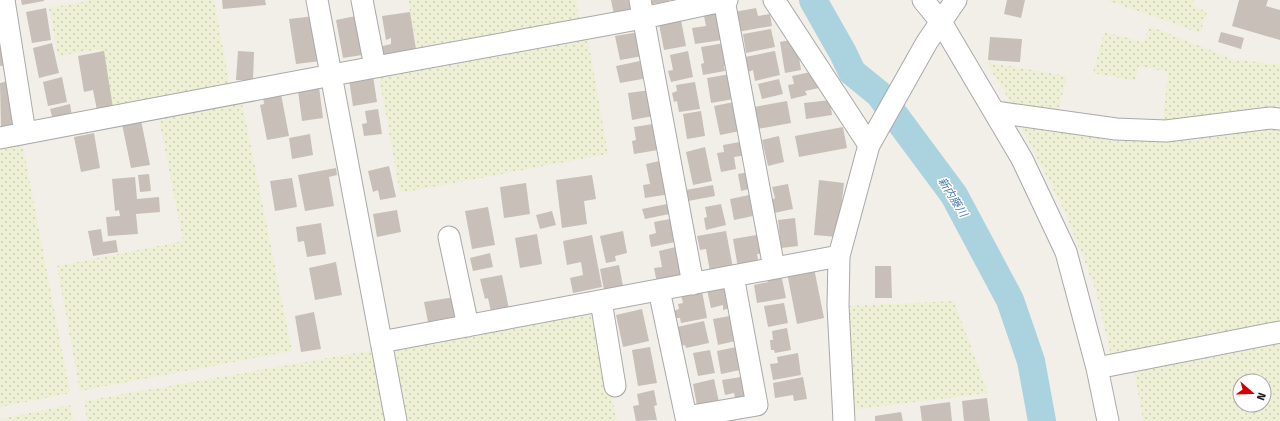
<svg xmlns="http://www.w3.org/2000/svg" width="1280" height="421" font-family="'Fira Sans','Noto Sans JP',sans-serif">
<defs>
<pattern id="farmland-dots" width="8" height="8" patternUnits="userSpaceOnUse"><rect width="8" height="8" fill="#eef0d5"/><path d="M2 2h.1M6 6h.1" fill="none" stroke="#ccceb7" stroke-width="1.8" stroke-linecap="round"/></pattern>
</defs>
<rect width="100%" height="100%" fill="#f2efe9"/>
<path fill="url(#farmland-dots)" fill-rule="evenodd" d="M92 0H214L231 92 112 114 100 49 58 56 49 8Z
M408 0H576L579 19 417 48Z
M1109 0H1195L1191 5 1207 12 1200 33 1109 1Z
M1149 26 1233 59 1280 65V112L1163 121 1168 72 1139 66 1135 81 1093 73 1104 32 1144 42Z
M587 34 608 154 400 193 378 71Z
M986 62 1067 76 1058 112 1010 101Z
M241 98 292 351 80 391 57 266 183 241 158 114Z
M1019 123 1280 125V327L1111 355 1096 291 1065 212Z
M22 141 70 393 0 407V145Z
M954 301 988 393 850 410 849 306Z
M594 313 617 421H402L388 347Z
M1280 343V421H1143L1134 370ZM1240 381H1264V405H1240Z
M373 350 388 421H87L84 401Z
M70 405 73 421H0V419Z"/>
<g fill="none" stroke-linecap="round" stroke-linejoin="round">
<path stroke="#aad3df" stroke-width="28" d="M813 0 843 53 852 72 879 94 954 195 1010 300 1031 361 1042 421"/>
</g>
<path fill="#c7bfb8" d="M21 0H44V1L22 5Z
M222 0H265L266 5 223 9Z
M611 0H636L637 11 614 15Z
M652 0H669V1L652 4Z
M1007 0H1025L1021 18 1004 14Z
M1239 0H1268L1266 6 1280 10V40L1232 26Z
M46 8 51 40 32 43 26 12Z
M756 8 758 16 770 14 772 26 737 32 734 12Z
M410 12 416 49 380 55 379 47 391 44V38L386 40 382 16Z
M717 13 722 40 695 44 692 28 706 26 704 16Z
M361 15 368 54 343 58 336 20Z
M315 16 321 61 296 64 289 19Z
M681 20 686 46 664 50 659 24Z
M771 29 775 47 746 53 743 34Z
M639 32 643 56 620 60 615 36Z
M1221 32 1244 38 1241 49 1218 42Z
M0 34 7 65 0 66Z
M990 37 1022 39 1020 62 988 60Z
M796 39 801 70 785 73 780 42Z
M52 43 59 73 39 78 33 48Z
M725 43 729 65 724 66 725 71 703 75 701 64 704 63 701 47Z
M104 51 113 108 97 110 93 90 84 92 78 56Z
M238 51 254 52 253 81 236 80Z
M688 51 693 77 671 82 668 71 673 70 670 55Z
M775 51 780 75 755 81 753 70 748 72 745 57Z
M645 60 648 78 620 83 616 66Z
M815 71 819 88 805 91 807 95 791 99 788 85 794 84 792 76Z
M730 74 734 99 711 103 707 78Z
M373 76 377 102 353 106 349 80Z
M62 77 67 102 48 106 43 82Z
M779 79 783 94 762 99 758 84Z
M12 80 21 126 1 130 0 83Z
M695 82 700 109 679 112 677 101 674 102 672 93 677 91 676 85Z
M319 87 323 118 302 121 298 91Z
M650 90 653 116 632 120 628 93Z
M281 94 289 136 267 140 260 105 264 104 263 97Z
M830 100 832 115 806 119 804 103Z
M787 101 791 123 752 130 748 108Z
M734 102 740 131 720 135 714 106Z
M70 104 72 116 53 120 50 109Z
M378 109 382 134 364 136 362 124 367 123 365 111Z
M701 111 705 136 687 139 683 114Z
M141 120 150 165 131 168 122 124Z
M659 123 664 149 634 154 632 141 636 140 634 127Z
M843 127 847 148 799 157 795 136Z
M94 133 100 168 81 172 74 137Z
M310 134 313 155 292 159 289 138Z
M779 136 784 162 768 166 762 140Z
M745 141 747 155 734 157 736 169 721 172 717 153 724 152 723 145Z
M705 147 712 181 693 185 686 152Z
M664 160 670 194 645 198 643 185 650 184 646 164Z
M389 166 396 197 380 200 378 190 373 192 368 171Z
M336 168 337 175 329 177 334 206 305 211 298 175Z
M749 172 753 188 741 191 738 174Z
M149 174 151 191 140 192 138 175Z
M592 175 596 199 584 201 587 224 562 228 556 180Z
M135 177 137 199 159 197 160 212 136 214 138 234 108 236 106 217 120 216 119 210 115 211 112 179Z
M292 178 297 207 275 211 270 181Z
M819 180 844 183 838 237 814 235Z
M526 183 530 214 504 218 500 187Z
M788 184 793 209 774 213 771 201 775 198 772 187Z
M713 185 715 196 688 201 686 190Z
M749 195 753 216 734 220 730 199Z
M672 203 674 213 645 219 642 209Z
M721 204 726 225 706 230 704 218 707 217 705 207Z
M488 207 495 245 472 249 465 211Z
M397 210 401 232 377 237 373 214Z
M552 211 556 225 540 229 536 215Z
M675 218 680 241 651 247 649 235 656 233 654 222Z
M795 218 798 246 781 248 778 220Z
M321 223 326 254 307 257 304 241 298 242 296 227Z
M101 229 103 242 116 240 118 252 93 256 88 231Z
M623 231 627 253 615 256 616 261 606 263 600 236Z
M726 231 733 268 710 272 706 249 700 250 697 236Z
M537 234 542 264 520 268 515 238Z
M762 234 766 253 757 254 759 264 738 268 733 239Z
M592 235 602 287 573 293 570 278 583 275 581 262 567 265 563 241Z
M680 246 687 276 657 283 654 268 662 267 659 251Z
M490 253 493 267 473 271 470 258Z
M336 262 342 295 315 300 309 268Z
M619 265 624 291 605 295 600 269Z
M875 266H891L892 298H875Z
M814 268 824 318 797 324 787 273Z
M781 274 786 298 757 303 754 285 768 282 767 276Z
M502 275 509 309 491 312 488 298 485 299 480 279Z
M728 285 733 307 723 310V305L711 308 707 290Z
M702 291 707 318 681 323 680 318H675L673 311 679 309 678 304 683 303 681 295Z
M455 297 459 316 428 322 424 302Z
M784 303 788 323 768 327 764 306Z
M642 309 649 341 623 347 616 315Z
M314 312 321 349 301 352 295 316Z
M735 315 740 340 718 345 713 319Z
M704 321 709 343 686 348 685 345 681 346 677 327Z
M787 328 791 350 775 353 774 350H771L770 340H773L772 331Z
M741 346 745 369 721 374 717 351Z
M650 347 657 383 638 386 632 350Z
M710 350 715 373 698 376 693 353Z
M798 353 801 375 773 380 770 364 778 363 777 357Z
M747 376 751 399 736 402 734 393 725 395 722 380Z
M803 377 807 399 794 401 793 395 775 398 773 383Z
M714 379 719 402 697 406 693 384Z
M654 390 657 405 654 406 657 420 636 421 633 406 639 405 637 394Z
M987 398 990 421H964L962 401Z
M950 402 952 421H922L920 406Z
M901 412 903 421H875V416Z"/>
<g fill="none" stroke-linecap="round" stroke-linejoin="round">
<defs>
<path id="minor" d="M4 0 25 133
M317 0 396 421
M362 0 375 67
M640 0 693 284
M724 0 774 268
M774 0 869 145
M923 0 941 22 1022 159 1066 252 1097 368 1108 421
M995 112 1116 129 1166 131 1270 118 1280 119
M0 138 332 75 643 18 727 0
M449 237 468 326
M659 290 686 417 757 405 733 276
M601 301 615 386
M381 342 839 256
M1097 368 1280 332
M844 421 838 306 839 256 869 145 927 42 956 0"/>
</defs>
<use href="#minor" stroke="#a9a9a9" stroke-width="23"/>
<use href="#minor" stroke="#fff" stroke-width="21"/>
</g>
<g text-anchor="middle" stroke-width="3" stroke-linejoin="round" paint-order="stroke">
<g font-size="11" font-style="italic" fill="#4a7aab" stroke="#fff">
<text transform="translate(953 197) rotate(58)" y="4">新内藤川</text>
</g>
</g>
<g transform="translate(1252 393) rotate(110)"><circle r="19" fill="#ffffff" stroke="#a7a7a7"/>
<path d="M0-3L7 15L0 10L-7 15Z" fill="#d40000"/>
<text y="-6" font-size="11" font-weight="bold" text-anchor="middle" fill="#222222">N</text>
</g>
</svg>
